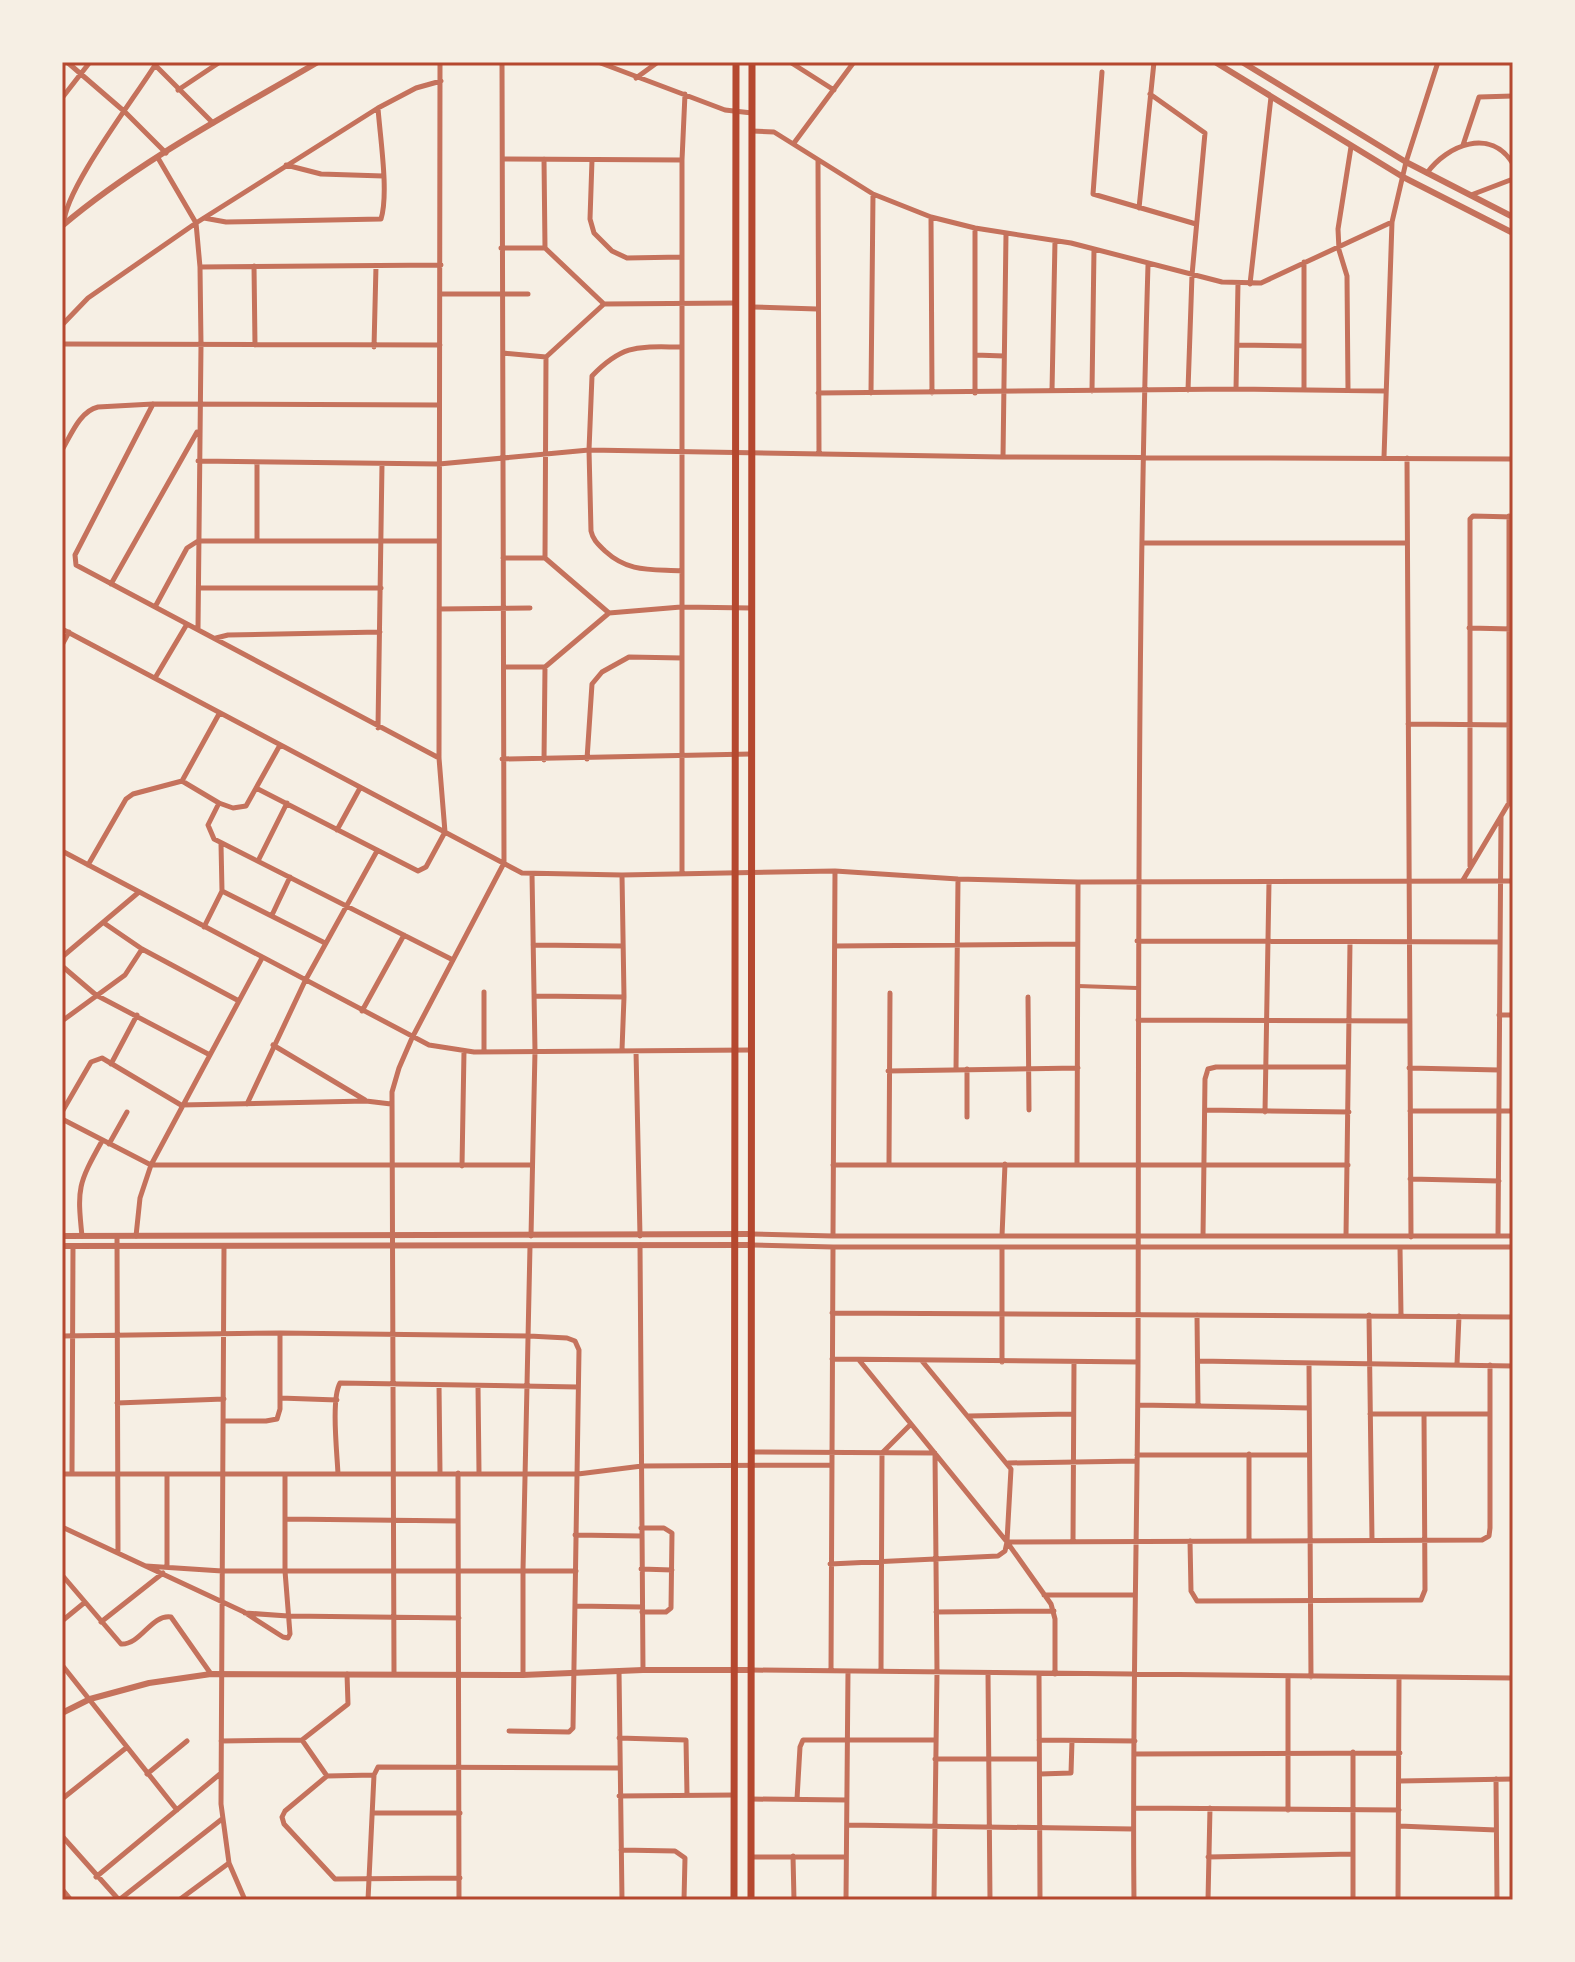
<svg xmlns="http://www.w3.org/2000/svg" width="1575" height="1962" font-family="Jost,sans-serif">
<rect width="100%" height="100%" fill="#f6efe4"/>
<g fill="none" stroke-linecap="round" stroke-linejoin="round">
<path stroke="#c5725c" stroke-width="4" d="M1078 986 1137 988"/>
<path stroke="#c5725c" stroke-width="5" d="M67 62 125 112 166 153
M598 62 725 110 752 113
M790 62 834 90
M155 65 213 123
M1102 72 1093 194 1196 224
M636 78 658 62
M178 90 220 62
M1150 94 1205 133 1192 275 1188 390
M62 98 90 62
M752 131 774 132 873 194 931 217 975 228 1071 243 1222 282 1261 283 1392 222
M794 143 854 62
M1463 145 1479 97 1513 96
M158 158 196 223 200 267 201 345 198 629
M503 159 682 160
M544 159 545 248
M592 160 590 219 594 233 612 251 627 258 682 257
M818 160 819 453
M286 165 321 174 383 176
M1427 173C1447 145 1491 127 1513 164
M1471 195 1513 179
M1139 208 1154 62
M931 217 932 393
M204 218 226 222 381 219C389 193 380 137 378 108
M64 224C63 191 137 95 157 62
M975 228V393
M501 248H545L604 304 546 357 503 353
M1304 262V389
M254 266 255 345
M200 267 441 265
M1250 284 1271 97
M442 294H528
M604 304 736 303
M752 307 817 309
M62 325 88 298 196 223 378 108 416 88 441 81
M62 344 440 345
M1237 345 1304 346
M374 347 376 266
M682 347C639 347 624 343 592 376L589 450 591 531C593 540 598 544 605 551 629 573 651 569 682 571
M975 355 1004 356
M1236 389 1238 283
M1348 390 1347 276 1339 250 1338 229 1351 147
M1052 391 1055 241
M1092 391 1094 249
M818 393 1236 389 1386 391
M871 393 873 194
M153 404 75 555 76 565 439 758
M62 450C71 435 80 411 98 407L153 404 438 405
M1003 457 1006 234
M1384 457 1392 222 1406 162 1438 62
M1407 458 1411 1237
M198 461 439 464 589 450 1003 457 1513 459
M257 463V540
M1142 543H1407
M503 558H545L609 613 545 667H504
M545 558 546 357
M111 584 197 432
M199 588H381
M155 607 187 548 198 541H438
M439 609 530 608
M609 613 681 607 751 608
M1469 628 1512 629
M62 629 522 873 622 875 835 871 958 879 1078 882 1513 881
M216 638 228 635 380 632
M62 645 69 632
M155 678 187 624
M1408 724 1513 725
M378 728 382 464
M502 759 751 754
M587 759 592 684 602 672 629 657 682 658
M544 760 545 667
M182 781 219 714
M256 788 418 871 426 867 445 832 439 758 440 62
M219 803 233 808 246 806 280 745
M1509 803V516
M337 830 360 788
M62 851 429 1045 474 1052 751 1050
M258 861 287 803
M88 865 126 799 133 794 182 781 219 803 208 825 214 839 453 960
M1470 866V519L1473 516 1513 517
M682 873V160L685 94
M1463 880 1513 796
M222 891 325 943
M62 895V896
M272 915 290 877
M104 923 142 949 239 1001
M204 927 222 891 221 844
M1137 941 1500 942
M533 945 623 946
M835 946 1077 944
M62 957 139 892
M62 966 96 995 210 1055
M484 992V1051
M534 996 624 997
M1028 997 1029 1110
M362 1011 404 935
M1499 1015H1513
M1138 1020 1409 1021
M62 1021 125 975 142 949
M273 1045 365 1100
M622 1050 624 997 622 875
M636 1051 640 1236
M111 1064 137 1015
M1409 1068 1499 1070
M967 1069V1117
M956 1070 958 879
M888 1071 1078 1068
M247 1104 305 981 377 851
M1205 1110 1349 1112
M1410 1111H1513
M62 1112 91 1062 102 1058 181 1105 366 1101 391 1104
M1265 1112 1269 882
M62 1119 151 1165H532
M109 1144 127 1112
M889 1164 890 993
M1077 1164 1078 882
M833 1165H1348
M462 1166 464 1051
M1410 1179 1499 1181
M752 1234 833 1236H1513
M82 1236C77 1188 78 1184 102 1141
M117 1236 118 1553
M136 1236 140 1198 151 1165 262 958
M531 1236 535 1051 532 874
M833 1236 835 871
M1002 1236 1005 1164
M1203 1236 1205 1079 1208 1069 1216 1067H1348
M1346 1236 1350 942
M1498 1236 1501 817
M640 1245 643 1670
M752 1245 833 1247H1513
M224 1246 221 1804 229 1863 245 1900
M1400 1247 1401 1315
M832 1313 1513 1317
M1197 1315 1198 1406
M1369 1315 1372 1540
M62 1336 280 1333 529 1336 567 1338 575 1341 579 1350 573 1728 569 1732 509 1731
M832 1359 1138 1362
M859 1360 1007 1542 1051 1604 1055 1619V1674
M922 1361 1011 1469 1007 1541
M1198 1361 1513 1366
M1002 1362V1247
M1309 1364 1311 1677
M1457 1364 1459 1316
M439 1385 440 1473
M478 1386 479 1473
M280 1398 337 1400
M117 1403 224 1399
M1138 1405 1309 1408
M1370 1414H1489
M969 1416 1072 1414
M223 1421H266L277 1419 280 1409V1333
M751 1452 935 1453 937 1672 934 1900
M1137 1455H1308
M1008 1463 1137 1461
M458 1473 459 1900
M62 1474H578L642 1466 831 1465
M72 1474 73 1246
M167 1474V1567
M338 1474C337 1452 331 1399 340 1383L578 1387
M285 1519 458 1521
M62 1527 244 1612 283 1637 288 1638 290 1634 285 1571V1474
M641 1528H664L672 1533 671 1608 666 1612H642
M575 1535 641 1536
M1249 1540V1454
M1073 1541 1074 1362
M1190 1541 1191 1591 1197 1601 1421 1600 1425 1590 1424 1414
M830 1564 998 1556 1005 1551 1007 1542 1482 1540 1489 1536 1490 1528V1365
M146 1566 222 1571H576
M641 1569 672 1570
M62 1575 121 1644C141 1645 151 1614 171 1617L211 1674
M1044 1595H1135
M575 1606 642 1607
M936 1612 1054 1611
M245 1613 288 1616 459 1618
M62 1621 84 1603
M101 1622 163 1573
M62 1665 177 1810
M752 1670 1513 1678
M831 1670 833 1247
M619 1671 622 1900
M881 1671 882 1453 911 1424
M988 1673 990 1900
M394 1674 392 1092 399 1068 412 1038 504 863 502 62
M1039 1674 1040 1900
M523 1675V1570L530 1246
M619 1738 686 1740 687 1795
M302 1740 327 1776
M1039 1740 1135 1741
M221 1741 302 1740 348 1704 347 1674
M1353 1752V1900
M1135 1754 1400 1753
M935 1759H1039
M147 1774 187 1741
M1040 1774 1071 1773 1072 1741
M374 1775 327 1776 285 1811 282 1817 284 1824 335 1879 460 1878
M1496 1779 1497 1900
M1400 1781 1513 1779
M619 1796 734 1795
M62 1799 126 1748
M751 1799 847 1800
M797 1799 800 1747 803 1740H935
M1134 1808 1399 1810
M1288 1810V1676
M373 1813H460
M847 1825 1133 1829
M1399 1826 1496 1830
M62 1836 119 1900 222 1819
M621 1850 675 1851 685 1858 684 1900
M793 1856 794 1900
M751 1857H846
M1208 1857 1352 1854
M96 1877 220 1774
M62 1889 71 1900
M179 1900 229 1863
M368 1900 374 1775 378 1767 619 1768
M846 1900 848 1671
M1134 1900C1132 1722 1137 1544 1138 1366 1139 999 1137 632 1148 265
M1208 1900 1210 1808
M1398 1900 1399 1677"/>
<path stroke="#c5725c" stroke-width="6" d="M1215 62 1403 177 1513 233
M1242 62 1406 162 1513 217
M62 226C139 161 231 113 318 62
M62 1236 752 1234
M62 1246 752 1245
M62 1713 90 1699 149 1683 211 1674 523 1675 643 1670H752"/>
<path stroke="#b5482f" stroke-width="7" d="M734 1900 736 62
M751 1900 752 62"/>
</g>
<rect width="1575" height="1962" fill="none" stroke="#f6efe4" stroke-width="128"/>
<rect x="64" y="64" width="1447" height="1834" fill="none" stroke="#b5482f" stroke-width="3"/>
</svg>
